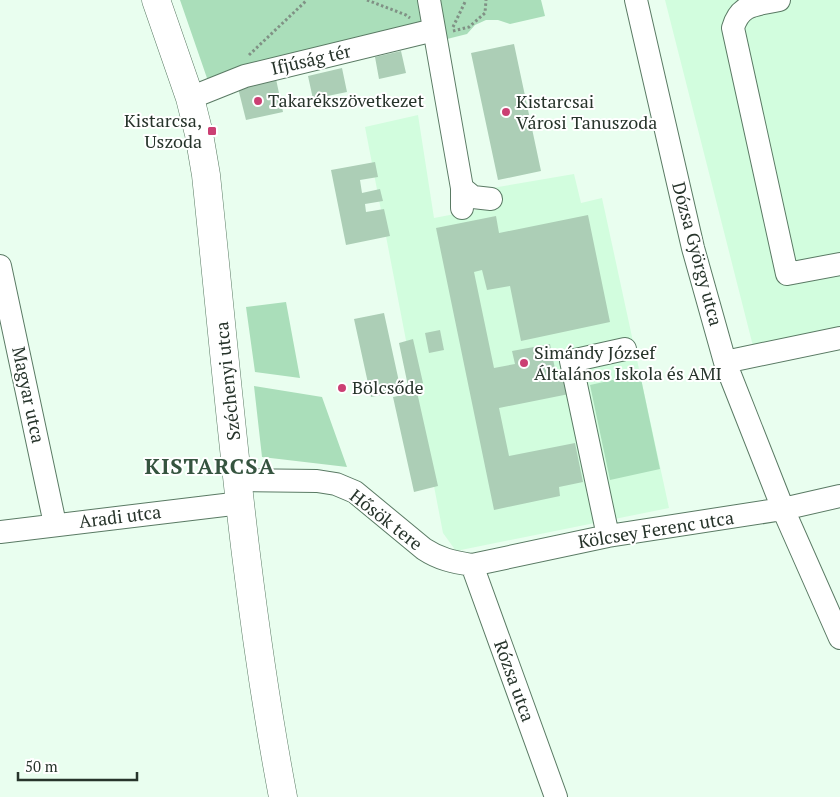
<svg xmlns="http://www.w3.org/2000/svg" width="840" height="797" font-family="'PT Serif',serif">
<rect width="100%" height="100%" fill="#e9feef"/>
<path fill="#d2fdde" d="M665 0H840V329L753 346Z
M418 115 434 218 497 206 492 188 574 174 581 203 602 198 669 508 456 551 443 533 365 127Z"/>
<path fill="#aadeba" d="M180 0H421L425 20 407 33 208 81Z
M440 0H541L545 16 510 24 498 20H486L475 25 467 34 447 39Z
M286 302 300 378 255 372 246 307Z
M640 374 660 469 610 480 590 385Z
M254 386 322 397 347 467 262 457Z"/>
<path fill="#acceb6" d="M514 44 541 171 498 180 471 53Z
M401 51 406 73 379 79 375 57Z
M342 68 347 92 313 99 308 76Z
M276 79 283 112 246 120 238 88Z
M375 162 378 177 360 180 362 193 380 189 383 201 365 204 366 212 384 209 390 236 346 245 331 170Z
M588 215 610 322 521 341 510 286 487 290 482 270 474 272 494 368 515 364 512 351 550 344 556 374 565 373 569 394 499 408 509 456 575 443 583 482 559 487 560 496 494 510 436 228 496 216 499 233Z
M384 313 401 391 371 397 354 319Z
M440 330 444 350 429 353 425 333Z
M413 339 423 383 408 386 399 343Z
M417 392 438 486 414 492 393 397Z"/>
<g fill="none" stroke-linecap="round" stroke-linejoin="round">
<defs>
<path id="minor" d="M429 0 462 188V208
M636 0 693 248 725 362 783 509 840 638
M779 0C757 5 740 3 733 28L787 274 840 264
M190 98 245 76 434 30
M462 188 473 197 491 199
M0 266 55 524
M725 362 840 338
M238 480 317 481 336 484 355 492 424 549C439 559 453 562 472 565L608 536 783 509 840 496
M0 532 241 503
M608 536 571 361 625 349
M472 565 556 797"/>
<path id="major" d="M156 0 190 98 199 134 206 175C228 383 244 592 283 797"/>
</defs>
<use href="#minor" stroke="#5a7a64" stroke-width="24"/>
<use href="#major" stroke="#5a7a64" stroke-width="29"/>
<path stroke="#809185" stroke-width="3" stroke-dasharray="2.5 2.5" stroke-linecap="butt" d="M367 0 406 15 410 18
M453 27 466 0
M453 31 469 27 485 13 486 0
M249 55 307 0"/>
<use href="#minor" stroke="#fff" stroke-width="22"/>
<use href="#major" stroke="#fff" stroke-width="28"/>
</g>
<g fill="#cb3f73" stroke="#fff" stroke-width="2">
<circle cx="258" cy="101" r="5"/>
<circle cx="506" cy="112" r="5"/>
<rect x="207" y="126" width="10" height="10" rx="2.5"/>
<circle cx="524" cy="363" r="5"/>
<circle cx="342" cy="388" r="5"/>
</g>
<g text-anchor="middle" stroke-width="4" stroke-linejoin="round" paint-order="stroke">
<g font-size="18" fill="#27342b" stroke="#fff">
<text transform="translate(311 60) rotate(-13)" y="6">Ifjúság tér</text>
<text transform="translate(697 254) rotate(75)" y="6">Dózsa György utca</text>
<text transform="translate(228 381) rotate(-96)" y="6">Széchenyi utca</text>
<text transform="translate(28 395) rotate(78)" y="6">Magyar utca</text>
<text transform="translate(120 517) rotate(-7)" y="6">Aradi utca</text>
<text transform="translate(386 520) rotate(38)" y="6">Hősök tere</text>
<text transform="translate(656 530) rotate(-9)" y="6">Kölcsey Ferenc utca</text>
<text transform="translate(514 681) rotate(70)" y="6">Rózsa utca</text>
</g>
<g font-size="18" fill="#27342b" stroke="#fff" text-anchor="start">
<text x="268" y="107">Takarékszövetkezet</text>
<text x="516" y="108">Kistarcsai<tspan x="516" dy="21">Városi Tanuszoda</tspan></text>
<text x="202" y="127" text-anchor="end">Kistarcsa,<tspan x="202" dy="21">Uszoda</tspan></text>
<text x="534" y="359">Simándy József<tspan x="534" dy="21">Általános Iskola és AMI</tspan></text>
<text x="352" y="394">Bölcsőde</text>
</g>
<g font-size="22" font-weight="bold" letter-spacing="1" fill="#35543f" stroke="#fff">
<text x="210" y="474">KISTARCSA</text>
</g>
</g>
<path d="M18 772v8h119v-8" fill="none" stroke="#27342b" stroke-width="2.5"/>
<text x="25" y="772" font-size="15" fill="#27342b" stroke="#ffffff" stroke-width="4" paint-order="stroke">50 m</text>
</svg>
